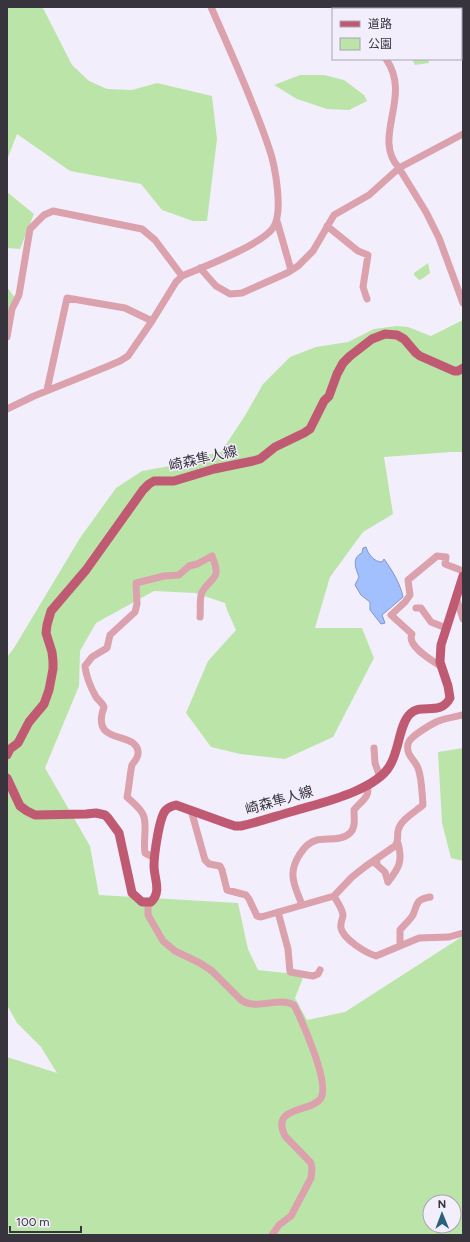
<svg xmlns="http://www.w3.org/2000/svg" width="470" height="1242" font-family="Figtree,'Noto Sans JP',sans-serif">
<rect width="100%" height="100%" fill="#f3eefc"/>
<path fill="#bbe5a8" fill-rule="evenodd" d="M7 7 43 8 72 65 89 81 107 89 132 90 157 83 212 96 217 139 207 221H193L162 210 141 184 70 171 17 134 7 160Z
M412 59H428L429 63 415 65Z
M300 75H324L344 80 364 95 367 101 349 110 327 109 297 99 274 85Z
M7 192 34 214 20 249 7 248Z
M428 263 430 273 422 279 419 280 414 275V273Z
M7 287 18 302 7 324Z
M463 320V452H451L384 457 393 514 363 532 330 577 315 628H362L374 658 333 737 285 759 240 754 211 747 186 713 208 661 236 630 227 610 225 603 195 593 154 591 96 623 80 651 79 686 45 768 90 846 99 895 238 903 248 949 258 970 304 975 295 998 307 1020 345 1012 463 936V1235H7V1057L57 1073 41 1047 17 1023 7 1005V657L14 648 80 538 116 488 142 471 170 466 197 457 221 452 246 414 263 384 290 357 316 347 348 342 374 329 397 326 408 327 431 336ZM430 1202H454V1226H430Z
M463 748V861L451 858 442 823 438 752Z"/>
<path fill="#a2bffe" stroke="#8295c4" d="M366 547C368 554 374 562 382 562L384 559C392 570 400 583 403 597L382 615 385 623 381 624 370 610V602L361 595 355 585 359 577C356 569 351 558 362 553L363 548Z"/>
<g fill="none" stroke-linecap="round" stroke-linejoin="round">
<path stroke="#dba1ac" stroke-width="7" d="M345 7 346 9
M386 59C413 97 371 137 399 168L426 212 439 238 463 303
M277 221 291 270
M327 226 358 251 368 255 363 287 367 299
M200 268 216 286 230 294 242 293 287 273 298 266 313 251 334 215 369 195 399 168 463 134
M7 337 12 309 19 295 30 229 44 215 53 211 142 229 155 240 182 276
M47 390 67 298 125 308 152 321
M7 409 34 396 106 367 120 361 128 356 152 321 176 282 182 276C203 267 261 245 273 228 284 213 275 165 269 148 253 100 231 53 211 7
M456 597 463 619
M416 608H421L431 622 446 628
M442 667C433 661 406 646 412 634L391 615 405 602 410 595 408 580 437 556 446 557 445 564 463 571
M374 748 375 763 380 777
M191 810 205 860 209 864 220 866 222 870 227 890 246 895 249 899 257 916 261 917 334 896 352 877 366 866 395 846C399 841 397 837 398 831 400 820 415 812 423 805 422 795 422 775 417 766 413 758 406 755 408 744 409 737 430 725 436 722 445 718 454 717 463 715
M155 858 145 853C143 841 147 828 144 817 142 809 133 803 127 797 129 789 130 772 132 765 135 760 139 758 138 751 134 730 90 746 104 707 102 702 98 700 96 697 91 688 86 676 85 666L92 657 107 648 110 635 135 612 137 604 136 583 164 576 179 575 189 566 197 564 212 556C222 581 212 575 202 592 199 599 201 609 200 617
M378 858 376 864 385 872 388 882
M388 882C399 868 403 861 398 843
M334 896C337 902 343 909 343 916 342 920 340 924 341 928 343 939 366 953 376 956L400 946V930C404 925 410 920 413 915 418 903 415 900 430 897
M148 902V915L163 941 175 951 200 963 212 971 241 1000C257 1011 278 996 294 1005 302 1021 330 1083 321 1098 312 1113 270 1105 285 1136L311 1163 312 1169 311 1178 291 1216 279 1225 272 1235
M302 905C299 896 293 885 293 876 292 863 304 843 317 840 327 838 342 841 350 833 356 827 354 818 354 810 361 801 371 797 367 785
M278 912 288 949 290 972 313 976 318 974 320 970
M400 946 419 938 449 937 463 933"/>
<path stroke="#c05a73" stroke-width="9" d="M7 755 10 749 18 743 29 722 44 704 49 690 53 669V661L52 652 46 633 47 625 51 611 86 570 143 490 149 484 154 481H174L214 469 253 461 260 459 275 447 304 433 310 429 324 401 329 396 337 374 343 363 350 356 372 339 385 334 397 335 404 339 416 353 420 356 454 371H458L463 368
M7 778 20 806 27 811 35 815 86 814 96 813 105 815 108 818 119 833 132 893 142 902H151C162 892 154 878 154 866 154 855 159 819 165 811 168 807 172 806 176 805L226 823 235 826H241C259 822 276 816 294 811 320 803 374 791 389 767 399 753 399 724 410 714 421 702 440 717 450 698L448 686 440 662 441 645 463 576"/>
</g>
<g text-anchor="middle" stroke-width="3" stroke-linejoin="round" paint-order="stroke">
<g font-size="14" fill="#38343d" stroke="#f3eefc">
<text transform="translate(203 458) rotate(-13)" y="5">崎森隼人線</text>
<text transform="translate(279 800) rotate(-16)" y="5">崎森隼人線</text>
</g>
</g>
<rect width="470" height="1242" fill="none" stroke="#38343d" stroke-width="16"/>
<rect x="332" y="8" width="130" height="52" fill="#f3eefc" stroke="#a8a4b0"/>
<rect x="340" y="21" width="20" height="6" fill="#c05a73" stroke="#a8a4b0"/>
<text x="368" y="28" font-size="12" fill="#38343d">道路</text>
<rect x="340" y="38" width="20" height="12" fill="#bbe5a8" stroke="#a8a4b0"/>
<text x="368" y="48" font-size="12" fill="#38343d">公園</text>
<g transform="translate(442 1214) rotate(359)"><circle r="19" fill="#f3eefc" stroke="#a8a4b0"/>
<path d="M0-3L7 15L0 10L-7 15Z" fill="#2a617b"/>
<text y="-6" font-size="11" font-weight="bold" text-anchor="middle" fill="#38343d">N</text>
</g>
<path d="M10 1226v6h71v-6" fill="none" stroke="#38343d" stroke-width="2"/>
<text x="16" y="1226" font-size="12" fill="#38343d" stroke="#f3eefc" stroke-width="3" paint-order="stroke">100 m</text>
</svg>
